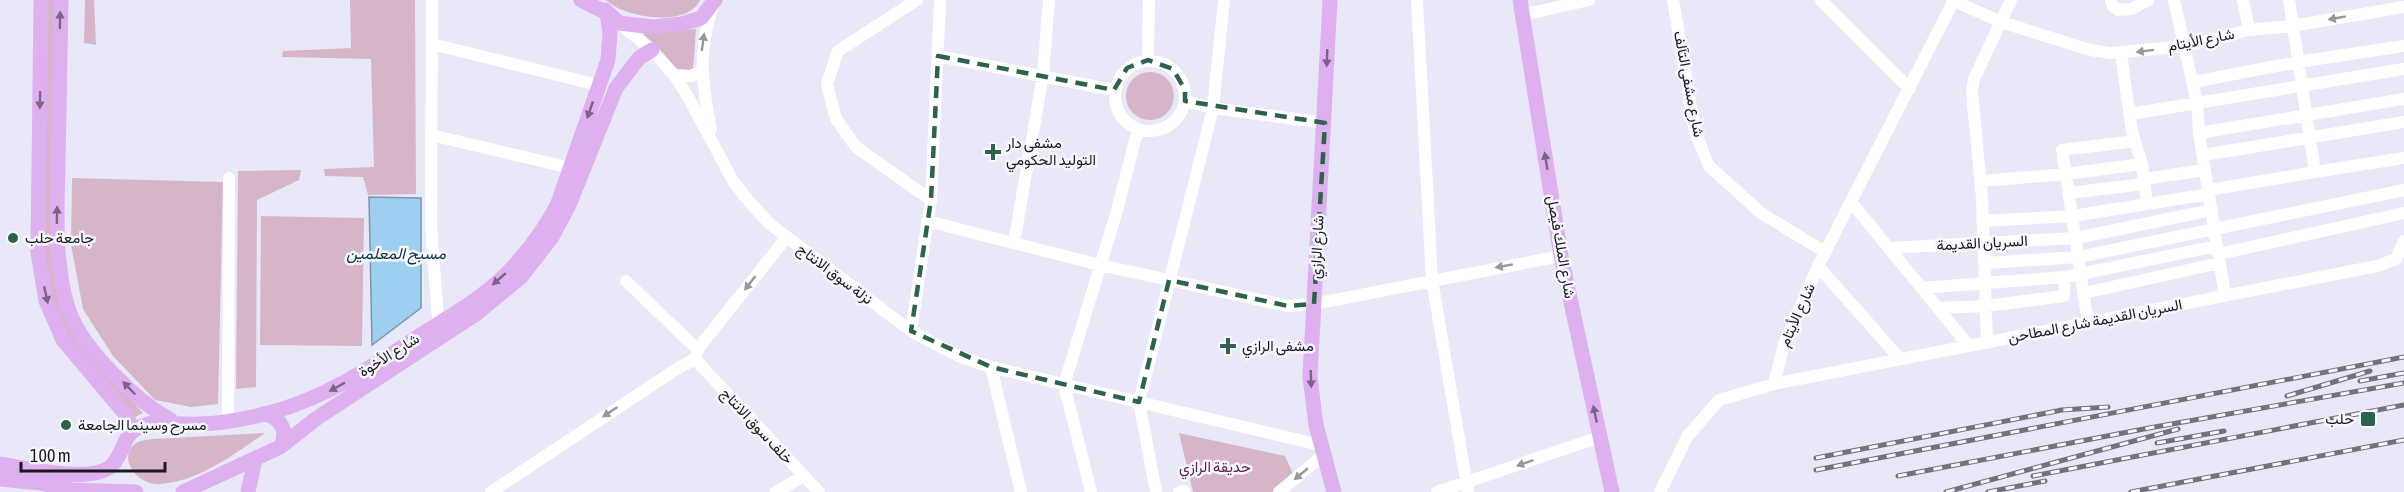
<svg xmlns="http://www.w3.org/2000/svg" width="2404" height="492" font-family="'Asap Condensed',Vazirmatn,sans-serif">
<rect width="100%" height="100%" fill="#e9e8f9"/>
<path fill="#d7b5c9" d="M48 0H56L53 231 89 353 143 413 135 417C115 393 92 371 74 346 51 316 47 275 44 239Z
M85 0H94L96 45 84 43Z
M350 0H415L416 194 368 195 363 177 325 176 324 169 374 167 371 59 282 57 283 51 351 48Z
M606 0H700C688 28 624 18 606 0Z
M696 29 693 70 679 71 643 34Z
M1126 96a24 24 0 1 1 48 0a24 24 0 1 1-48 0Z
M301 170 299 180 257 200 256 387 236 389 238 171Z
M72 178 223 182 218 404 191 407 155 400 113 356 83 309 71 245Z
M261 216 364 218 362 346 260 345Z
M265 433C235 454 198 482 160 484 134 485 116 454 138 442 142 440 148 440 152 439Z
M1179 433 1285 456 1293 474 1275 492H1193Z"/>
<path fill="#9ecef0" stroke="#7698b1" stroke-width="1.5" d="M369 197 421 198V308L372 345Z"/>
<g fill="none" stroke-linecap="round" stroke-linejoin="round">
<path stroke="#fff" stroke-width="12" d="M432 0 431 227 439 331
M917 0 838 51 827 84 836 119 856 147 931 200
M1417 0 1432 280 1468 492
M1673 0 1695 132 1709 166 1761 213 1825 252
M1821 0 1910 89
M2111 0 2113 6 2118 10 2132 9 2148 0
M2174 0 2197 103 2199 133 2225 296
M2243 0 2249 30
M2289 0 2315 172 2404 158
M1954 1 2001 22 2090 50 2111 53 2185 46 2249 30 2292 26 2404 7
M1523 15 1589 0
M619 23 652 50 674 75 687 95 733 181 751 204 771 225 911 331 958 356 991 367 1320 445
M432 44 598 85
M2121 53 2132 132 2142 164 2147 204
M938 56 1114 90
M1148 60 1149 0
M1115 96a35 35 0 1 1 70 0a35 35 0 1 1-70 0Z
M674 75 691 76 702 71
M2193 82 2298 62 2404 46
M1185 101 1213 108 1325 123
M2130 114 2404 69
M711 129C702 84 697 52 713 7
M2199 133 2404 99
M431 135 579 170
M2062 150 2135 141
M2203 155 2404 122
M2063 156 2088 323
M2144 179 2205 170
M1981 181 2066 174 2142 164
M2209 190 2315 172
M2069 193 2144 184
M1852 203 1969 346
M927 221 1100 265 1288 306 1314 304 1561 256
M1982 221 2073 216 2209 194
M1014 243 1043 75 1049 0
M1889 248 2076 238 2212 210
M2219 254 2404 213
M1985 263 2079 257 2404 190
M1818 266 1900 359
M626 281 698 350
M1921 288 2065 277 2217 246
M2084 293 2220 263
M1938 308 1986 306 2064 296 2065 277
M911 331 931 200 940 0
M1987 343 1982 198 1972 93 1974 79 2011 0
M695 359 819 492
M991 367 1021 492
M1774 384 1784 344 1818 266 1954 0
M228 420 229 178
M491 492 678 368 695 359 698 350 704 341 787 237
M776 492 804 476
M1091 492 1064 385 1116 214 1138 129
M1156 492 1139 402 1213 108 1224 0
M1179 492 1184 491
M1279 492 1323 455
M1437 492 1600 437
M1660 492 1687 437 1719 400 1774 384 2377 266 2396 259 2404 241"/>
<path stroke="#deb0ef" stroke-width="15" d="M41 0 38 252 46 301 63 340 126 415 133 430
M61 0C60 55 59 110 58 164 57 212 54 259 67 305 79 347 135 400 172 421
M1330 0 1310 377 1316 425 1334 492
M1520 0 1561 256 1612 492
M605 10 619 23 653 27 682 24 701 18 715 0
M263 414C281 416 289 432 280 447
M0 464C26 468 97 486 114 463 127 446 122 431 148 424 162 420 174 424 188 424 213 425 241 420 265 414 326 399 378 363 430 329 459 311 491 292 514 266 531 247 547 226 558 203L608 60 610 33 607 13 581 0
M0 479 40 483 73 490 136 492
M183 492 280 447 317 418 476 314 521 277 552 237 569 205 616 88 639 58 652 50
M248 492 255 459"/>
<defs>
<path id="rail" d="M2360 381 2404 373
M2287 396 2370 371
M2157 443 2224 431
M1816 458 2062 410 2108 407
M1816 470 2404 357
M1898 476 2149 428 2404 383
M2033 476 2404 405
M1946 492 2178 429
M1988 492 2045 481
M2131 492 2404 440"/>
</defs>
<use href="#rail" stroke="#72717c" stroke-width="5"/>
<use href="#rail" stroke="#f7f6fd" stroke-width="3" stroke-dasharray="9" stroke-linecap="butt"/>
</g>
<defs><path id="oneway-solid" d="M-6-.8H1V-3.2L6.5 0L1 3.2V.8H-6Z" transform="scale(1.5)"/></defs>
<g fill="#98989a">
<use href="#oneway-solid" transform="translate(2337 18) rotate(170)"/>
<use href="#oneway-solid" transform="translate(703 42) rotate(-82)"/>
<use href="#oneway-solid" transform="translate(2145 51) rotate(173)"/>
<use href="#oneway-solid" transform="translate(1504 266) rotate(170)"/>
<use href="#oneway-solid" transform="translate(750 283) rotate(128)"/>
<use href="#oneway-solid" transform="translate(610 412) rotate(146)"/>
<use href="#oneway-solid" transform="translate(1525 463) rotate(161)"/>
<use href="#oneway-solid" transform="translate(1301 474) rotate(140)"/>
</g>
<g fill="#7c6487">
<use href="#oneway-solid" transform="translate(60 20) rotate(-89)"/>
<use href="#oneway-solid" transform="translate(1327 58) rotate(92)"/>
<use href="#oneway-solid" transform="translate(40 100) rotate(91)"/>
<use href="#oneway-solid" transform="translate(590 110) rotate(109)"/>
<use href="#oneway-solid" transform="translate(1546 161) rotate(-99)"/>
<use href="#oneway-solid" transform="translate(57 215) rotate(-89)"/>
<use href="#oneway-solid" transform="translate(499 279) rotate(139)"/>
<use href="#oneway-solid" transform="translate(46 295) rotate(78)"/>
<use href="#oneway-solid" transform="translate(1311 379) rotate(88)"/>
<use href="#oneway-solid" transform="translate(337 387) rotate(151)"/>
<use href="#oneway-solid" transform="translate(129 388) rotate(-134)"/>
<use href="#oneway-solid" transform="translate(1595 414) rotate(-102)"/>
</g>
<path fill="none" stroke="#2d634a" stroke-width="4.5" stroke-dasharray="12 8" stroke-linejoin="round" d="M938 56 1114 90 1127 68 1148 60 1173 69 1185 90V101L1325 123 1314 304 1288 306 1169 280 1139 402 991 367 911 331 931 200Z"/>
<g fill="#2d634a" stroke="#f7f6fd" stroke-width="2">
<path d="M990 143h6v6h6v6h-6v6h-6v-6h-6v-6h6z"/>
<circle cx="13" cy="238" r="6"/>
<path d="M1225 337h6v6h6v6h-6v6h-6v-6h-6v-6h6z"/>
<rect x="2360" y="411" width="16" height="16" rx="3"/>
<circle cx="66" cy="425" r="6"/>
</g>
<g text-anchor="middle" stroke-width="5" stroke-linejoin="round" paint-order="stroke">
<g font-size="15" fill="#1a191f" stroke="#f7f6fd">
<text transform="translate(2201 40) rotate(-11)" y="5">شارع الأيتام</text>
<text transform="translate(1689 84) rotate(79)" y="5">شارع مشفى التآلف</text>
<text transform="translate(1982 243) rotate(-3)" y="5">السريان القديمة</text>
<text transform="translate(1317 247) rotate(-87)" y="5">شارع الرازي</text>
<text transform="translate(1561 247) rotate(80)" y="5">شارع الملك فيصل</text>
<text transform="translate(835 274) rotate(37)" y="5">نزلة سوق الانتاج</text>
<text transform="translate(1797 315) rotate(-66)" y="5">شارع الأيتام</text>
<text transform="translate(2095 321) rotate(-11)" y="5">السريان القديمة شارع المطاحن</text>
<text transform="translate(389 355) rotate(-32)" y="5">شارع الأخوة</text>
<text transform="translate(757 426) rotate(47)" y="5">خلف سوق الانتاج</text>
</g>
<g font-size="15" fill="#1a191f" stroke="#f7f6fd" text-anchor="start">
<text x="1006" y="148">مشفى دار<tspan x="1006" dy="17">التوليد الحكومي</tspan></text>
<text x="25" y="243">جامعة حلب</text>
<text x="1242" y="351">مشفى الرازي</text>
<text x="2354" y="424" text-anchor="end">حلب</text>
<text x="78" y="430">مسرح وسينما الجامعة</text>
</g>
<g font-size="15" fill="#5b2148" stroke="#f7f6fd">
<text x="1215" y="472">حديقة الرازي</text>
</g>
<g font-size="16" font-style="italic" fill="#0d354c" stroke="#f7f6fd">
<text x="396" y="259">مسبح المعلمين</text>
</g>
</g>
<path d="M21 462v9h144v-9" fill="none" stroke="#1a191f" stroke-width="3"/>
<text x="30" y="462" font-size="18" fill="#1a191f" stroke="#f7f6fd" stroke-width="4.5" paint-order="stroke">100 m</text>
</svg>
